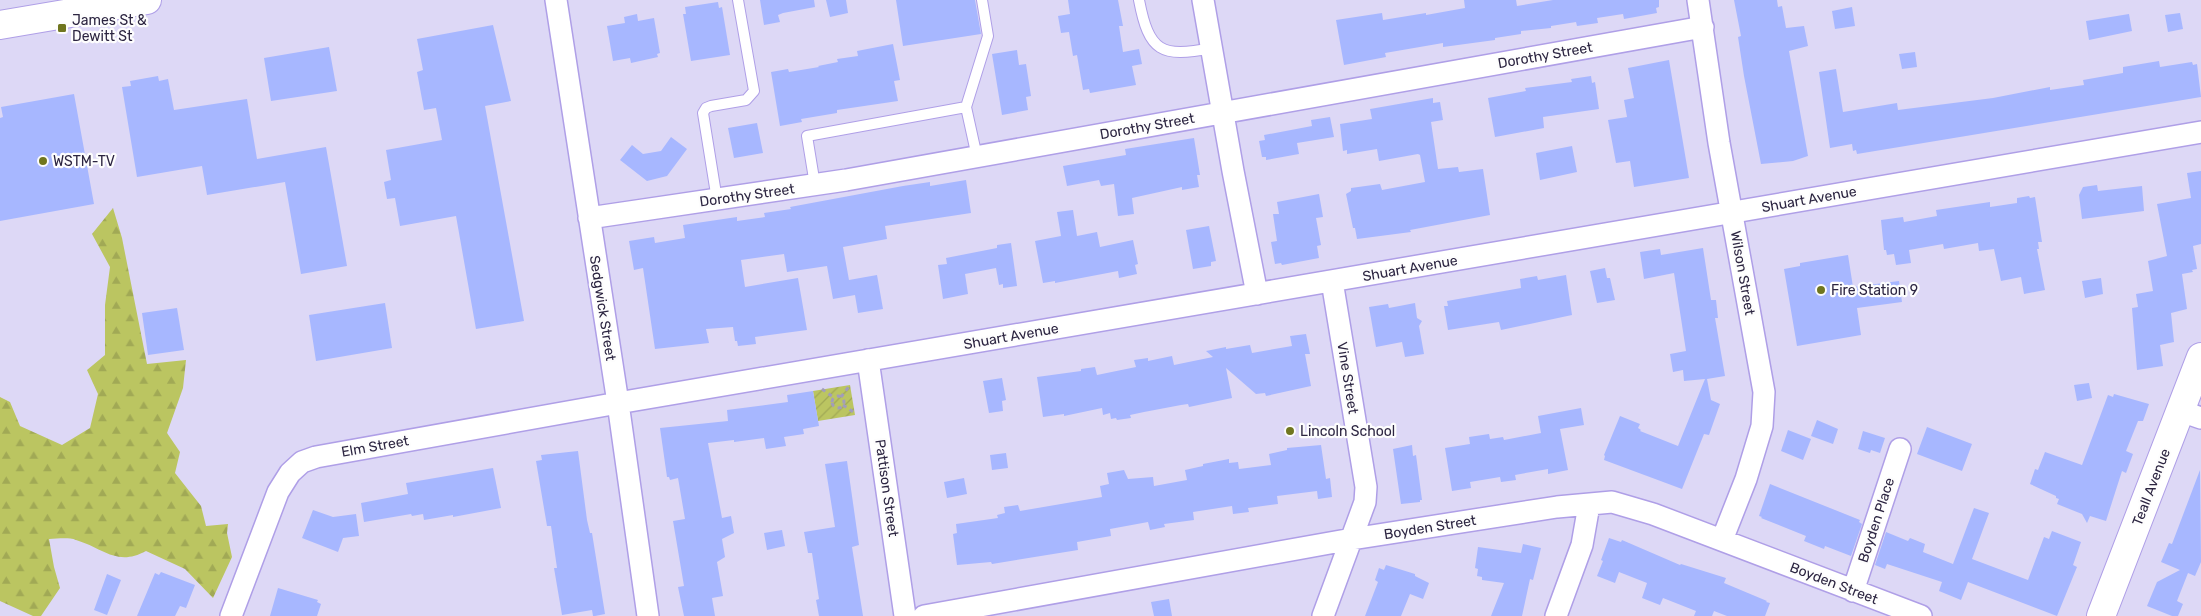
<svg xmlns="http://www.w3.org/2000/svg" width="2201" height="616" font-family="Rubik,sans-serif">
<defs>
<pattern id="forest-firs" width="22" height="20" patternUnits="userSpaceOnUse" patternTransform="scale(1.25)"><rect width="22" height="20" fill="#bbc561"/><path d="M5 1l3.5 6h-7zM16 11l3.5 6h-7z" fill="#a1a955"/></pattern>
<pattern id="garden-furrows" width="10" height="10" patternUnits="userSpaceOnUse" patternTransform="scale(1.25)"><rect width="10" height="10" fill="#bbc561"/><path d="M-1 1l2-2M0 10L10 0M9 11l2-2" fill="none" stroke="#a1a955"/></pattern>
</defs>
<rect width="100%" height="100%" fill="#ddd8f6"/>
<path fill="url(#forest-firs)" d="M113 208 122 238 147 364 186 360 183 388 167 433 180 452 175 473 201 506 206 526 228 524 227 533 232 557 213 598 185 569 146 551C117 567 103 548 76 540 68 537 57 539 49 539L54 567 60 588 41 616H33L0 601V397L10 402 20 426 62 445 90 428 98 394 87 370 105 355V305L110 267 92 234Z"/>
<path fill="url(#garden-furrows)" d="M850 385 855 415 818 421 813 391Z"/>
<path fill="#a7b7ff" d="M760 0H814L815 7 783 13 778 15 780 22 764 25Z
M826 0H846L848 13 830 17Z
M896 0H975L981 34 903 46Z
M1068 0H1118L1123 26H1119L1123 52 1139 49 1142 64 1132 66 1136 85 1090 93 1089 89 1083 90 1077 55 1073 56 1069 32 1061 33 1058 16 1070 14Z
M1464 0H1516L1517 6 1553 0H1659V7L1656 8 1657 13 1624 19 1623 14 1597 18 1598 23 1577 26 1576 22 1551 26V28L1521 31V34L1495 38V40L1443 47V43L1385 53 1386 57 1344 65 1336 20 1382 13 1383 20 1426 13V15L1465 8Z
M1734 0H1777L1778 7 1782 6 1786 28 1804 26 1808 46 1789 51 1808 156 1793 161 1761 164 1744 76 1738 37 1741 36Z
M718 2 719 8 722 7 730 55 691 61 683 14H686L685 7Z
M1852 7 1855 26 1835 29 1832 11Z
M2180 13 2183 29 2168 32 2165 15Z
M637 14 638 21 654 18 660 53 657 54 658 57 631 63 630 58 613 61 607 26 625 23 624 17Z
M2129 14 2132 31 2089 40 2086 21Z
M493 25 511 101 485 106 524 321 476 329 456 216 400 226 395 198 387 199 384 182 391 180 386 150 442 140 436 108 424 110 417 72 423 70 417 39Z
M893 44 900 80 894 81 898 101 837 110V113L801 119 802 122 780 126 771 72 788 69 789 72 819 67 818 66 838 62 837 59 858 56 857 51Z
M329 47 337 91 271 101 264 58Z
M1017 50 1019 65 1026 64 1031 96 1026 97 1028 110 1002 115 992 54Z
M1915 52 1917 67 1902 69 1899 54Z
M1669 60 1689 178 1634 187 1630 161 1616 163 1608 120 1627 117 1624 100 1634 98 1628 68Z
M2159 61 2160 67 2192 62 2193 65 2197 64 2201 97 1857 154 1856 150 1853 151 1852 144 1830 148 1819 72 1836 69 1843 112 1897 103 1898 110 1993 98 2050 87V90L2084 85 2083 80 2123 73V67Z
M158 76 159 81 168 79 174 110 247 99 257 159 326 147 347 266 301 274 285 182 207 195 202 166 137 177 122 87 131 86 130 81Z
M1591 76 1592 83 1595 82 1599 109 1543 117 1544 128 1495 137 1488 98 1526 91 1525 88 1572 82 1571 79Z
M74 94 94 204 0 221V118L3 117 1 107Z
M1433 98V103L1440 102 1443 120 1431 122 1438 169 1458 167 1459 172 1483 169 1490 215 1410 230 1411 232 1357 239 1355 228H1353L1346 194 1351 191V188L1380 184 1382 190 1425 182 1420 155 1418 154 1379 161 1377 149 1347 154V150L1343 151 1340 124 1372 119 1370 109Z
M1330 117 1334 137 1297 143 1299 154 1266 160V157H1262L1259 141 1265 140 1264 135 1312 126 1311 120Z
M757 123 763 153 734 158 728 128Z
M671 137 687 149 667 176 647 181 620 160 632 145 643 154 661 151Z
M1194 138 1200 175H1197L1199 187 1182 190V187L1132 198 1134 214 1118 216 1114 184 1101 186 1099 180 1067 186 1063 166 1126 155 1125 149Z
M1572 146 1577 172 1540 180 1536 153Z
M2201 171V244L2193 246 2197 269 2192 270 2193 272 2182 274 2187 309 2171 313 2174 342 2160 345 2163 366 2137 370 2132 308 2138 307 2136 294 2153 291 2148 261 2167 256 2157 204 2191 198 2187 173Z
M966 180 971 213 885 226 887 239 843 247 849 280 877 275 883 309 858 313 855 295 833 299 827 266 787 272 784 254 741 260 745 287 798 278 807 330 755 337 756 344 738 346 737 341H735L733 327 706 329 709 343 655 349 643 268 634 270 629 241 654 237 655 243 685 238 683 225 737 217V221L765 217 764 213 791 209 790 207 903 186 930 182V186Z
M2097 185 2098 191 2142 186 2144 211 2082 219 2079 195 2083 187Z
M1319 194 1323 217 1316 218 1321 245 1317 246 1319 258 1282 265 1281 263 1275 264 1271 242 1277 241 1273 214H1279L1277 202Z
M2029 196 2030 198 2035 197 2042 242H2038L2039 249H2037L2045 290 2024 294 2021 277 2001 281 1994 249 1979 251 1978 243 1944 249 1943 244 1909 250 1911 263 1896 265 1894 254 1887 255 1886 250H1884L1881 220 1903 217 1904 222 1937 216 1936 210 1990 202V207L2017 203V198Z
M1073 210 1077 236 1097 232 1100 247 1133 240 1138 264 1135 265 1137 274 1119 278 1118 271 1055 283V281L1043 283 1035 241 1061 236 1057 212Z
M1209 226 1216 261 1211 262V266L1193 269 1186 230Z
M1011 243 1017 286 1003 288V284L999 285 996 268 965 274 968 294 943 299 938 265 947 264 946 258 997 248V245Z
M1703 248 1711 300H1716L1718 318H1715L1725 376 1707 379 1711 400 1720 404 1709 435 1704 434 1682 489 1604 460 1605 456 1604 455 1620 416 1640 424 1638 428 1641 430 1640 431 1678 446 1705 379 1684 381 1683 370 1673 372 1670 354 1686 351 1674 273 1644 279 1640 252 1660 249 1661 255Z
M1848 255 1853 287 1899 281 1902 302 1857 308 1861 335 1797 346 1784 269 1800 266V263Z
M1605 268 1607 278H1610L1615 300 1597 303 1590 271Z
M1566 275 1572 315 1501 330 1499 322 1448 330 1444 306H1448L1447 301 1521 288 1520 279 1537 276 1538 280Z
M2101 278 2103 294 2085 298 2082 281Z
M385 303 392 348 316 361 309 315Z
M1415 303 1417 318 1422 321 1419 326 1424 354 1405 357 1402 342 1376 347 1369 307 1388 304 1389 308Z
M177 308 184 350 148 355 142 313Z
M1306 334 1310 354H1305L1311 386 1266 396 1265 393 1256 394 1226 368 1232 398 1189 407 1188 404 1181 405 1144 412 1130 415 1131 418 1117 420 1116 418 1111 419 1110 413 1103 415 1102 408 1064 416V414L1043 417 1037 377 1081 371V369L1095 367 1097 375 1136 367 1134 360 1148 358V361L1172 356 1174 365 1213 357 1206 351 1226 347V349L1250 345 1252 353 1292 346 1290 336Z
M1002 378 1006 400 1002 401 1003 411 989 413 983 381Z
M2089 383 2092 398 2077 401 2074 385Z
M813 391 819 426 803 429 804 434 784 437 786 446 766 449 764 438 734 442V440L708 443 722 518 731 516 734 533 722 539 725 557 717 562 723 596 712 598 715 616H684L678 587 684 586 673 521 685 519 678 478 670 480 669 477H667L660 428 728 421 727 410 788 402 787 395Z
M2114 394 2149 404 2143 421H2138L2126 451 2133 454 2126 473 2122 471 2106 521 2090 516 2087 523 2082 514 2057 504 2059 499 2056 498V496L2030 484 2035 469 2038 470 2045 452 2082 465 2108 395 2113 397Z
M1581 408 1584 425 1560 429 1568 470 1548 474V469L1515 475 1516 480 1501 482 1500 477 1470 482 1471 488 1452 491 1445 448 1470 444 1469 437 1489 434 1490 439 1503 437 1504 440 1541 433 1538 416Z
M1817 420 1838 429 1833 444 1811 436Z
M1927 427 1972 444 1962 471 1917 454Z
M1788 430 1811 439 1803 460 1781 451Z
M1863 431 1885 438 1880 453 1871 450 1870 453 1858 449Z
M1321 445 1326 479 1330 478 1332 497 1318 499 1317 491 1277 496 1278 504 1248 508 1249 512 1233 514 1232 506 1193 512 1194 520 1164 524 1165 527 1150 530 1148 522 1110 529 1111 536 1077 542 1078 550 992 564 991 562 957 565 953 534 957 533 956 524 998 518 997 515 1005 513 1004 507 1018 505 1020 511 1102 497 1100 486 1109 484 1107 473 1124 470 1128 479 1153 477 1154 486 1187 480 1185 470 1203 466V464L1229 459V463L1238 462 1239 469 1271 465 1269 454 1287 450V448Z
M1412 445 1413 456 1416 455 1422 500H1420V502L1401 504 1393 449Z
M578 451 587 520 590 533H592L605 614 595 616H593L592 610 562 615 554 568H557L551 526H547L536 461 542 460 541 455Z
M1006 453 1008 468 992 470 990 455Z
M847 461 859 545 852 547 863 616H819L816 600 819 599 812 553H808L804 532 835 527 825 464Z
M493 468 501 508 453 517V515L424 520 423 514 412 516 411 514 364 522 361 503 408 494 406 483Z
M2200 470 2201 562 2195 576 2188 573 2177 601 2183 604 2178 616H2172L2147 606 2157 582 2180 570 2161 562 2169 543 2172 544Z
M964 478 967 494 947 498 944 482Z
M1770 484 1860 520 1859 522 1862 524 1851 556 1825 546 1824 549 1804 541 1806 536 1761 518 1762 517 1759 516Z
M1974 508 1989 513 1972 559 2028 580 2044 537 2049 539 2052 531 2081 542 2073 565 2077 567 2057 616 1968 582 1961 600 1939 591 1942 582 1887 564 1885 569 1875 565 1886 532 1908 541 1910 538 1925 544 1923 552 1953 564Z
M313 510 333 517 356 514 359 536 343 538 338 552 302 538Z
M782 530 785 546 767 550 764 533Z
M1609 538 1621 542 1622 540 1680 565 1681 564 1726 578 1724 583 1767 601 1766 602 1770 603 1765 616H1727L1714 611 1712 616H1694L1696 611 1663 598 1660 605 1642 598 1647 583 1619 572 1615 583 1597 576 1603 561 1601 560Z
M1523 544 1541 548 1533 580 1530 579 1522 616H1491L1504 583 1482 580V577L1477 576 1478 569 1475 568 1478 547 1521 553Z
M1386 565 1415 574V576L1429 583 1423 599 1410 594 1401 616H1365L1378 582 1375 580 1379 568 1384 570Z
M161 572 195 585 186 608 180 606 175 616H137L155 573 159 575Z
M107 574 121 580 107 615 94 610Z
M278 588 318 600 317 602 321 604 317 616H270Z
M1169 599 1172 616H1154L1151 602Z"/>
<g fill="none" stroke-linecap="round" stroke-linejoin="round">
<defs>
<path id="lane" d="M1139 0C1149 52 1161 58 1212 48
M977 157 966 107 988 36 982 0
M815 185 807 136 966 107
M717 200 703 113 706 108 711 106 746 100 754 91 738 0"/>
<path id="street" d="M556 0 618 403 648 616
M1203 0 1233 171 1257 294
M1698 0 1719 143 1764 392 1762 426 1746 479 1722 540
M589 218 846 180 1703 27
M868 360 905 616
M2181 411 2201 418
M1853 591 1900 449
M231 616 278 492 290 473 302 462 316 457 618 403 2201 132
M924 616 1352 539 1557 507 1612 502 1653 514 1921 616
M1323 616 1365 502 1366 487 1332 281
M1556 616 1582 545 1589 505"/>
<path id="secondary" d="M2101 616 2201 357"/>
<path id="primary" d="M0 25 147 0"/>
</defs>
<use href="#lane" stroke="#af9fe7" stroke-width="12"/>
<use href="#street" stroke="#af9fe7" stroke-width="24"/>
<use href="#secondary" stroke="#af9fe7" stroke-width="30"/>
<use href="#primary" stroke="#af9fe7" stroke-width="30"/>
<path stroke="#a29dba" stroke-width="3" stroke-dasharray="4 4" stroke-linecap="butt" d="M822 389 833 397
M832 402a6 6 0 1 1 12 0a6 6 0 1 1-12 0Z
M841 397 850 385
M843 405 855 413"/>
<use href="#lane" stroke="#fff" stroke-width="10"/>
<use href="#street" stroke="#fff" stroke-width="21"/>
<use href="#secondary" stroke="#fff" stroke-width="28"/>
<use href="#primary" stroke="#fff" stroke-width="28"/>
</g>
<g fill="#70761f" stroke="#fdfdfd" stroke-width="2">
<rect x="57" y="23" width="10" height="10" rx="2.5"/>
<circle cx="43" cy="161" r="5"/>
<circle cx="1821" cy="290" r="5"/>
<circle cx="1290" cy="431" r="5"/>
</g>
<g text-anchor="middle" stroke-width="4.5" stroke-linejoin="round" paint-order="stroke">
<g font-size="14" fill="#2c2541" stroke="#fdfdfd" text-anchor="start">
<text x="72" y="25">James St &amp;<tspan x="72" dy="16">Dewitt St</tspan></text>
<text x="53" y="166">WSTM-TV</text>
<text x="1831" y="295">Fire Station 9</text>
<text x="1300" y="436">Lincoln School</text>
</g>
<g font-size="14" fill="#2c2541" stroke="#fdfdfd">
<text transform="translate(1545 55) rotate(-10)" y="5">Dorothy Street</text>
<text transform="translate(1147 126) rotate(-10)" y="5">Dorothy Street</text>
<text transform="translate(747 195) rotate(-8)" y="5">Dorothy Street</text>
<text transform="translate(1809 199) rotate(-10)" y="5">Shuart Avenue</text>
<text transform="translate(1410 268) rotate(-10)" y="5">Shuart Avenue</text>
<text transform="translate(1743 273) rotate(80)" y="5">Wilson Street</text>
<text transform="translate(603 308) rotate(81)" y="5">Sedgwick Street</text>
<text transform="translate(1011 336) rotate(-10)" y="5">Shuart Avenue</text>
<text transform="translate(1348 378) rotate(81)" y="5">Vine Street</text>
<text transform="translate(375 446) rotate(-10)" y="5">Elm Street</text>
<text transform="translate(2151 487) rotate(-69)" y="5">Teall Avenue</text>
<text transform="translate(887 488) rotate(82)" y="5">Pattison Street</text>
<text transform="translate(1876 520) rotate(-72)" y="5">Boyden Place</text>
<text transform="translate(1430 527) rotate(-9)" y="5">Boyden Street</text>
<text transform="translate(1834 583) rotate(21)" y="5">Boyden Street</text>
</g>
</g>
</svg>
